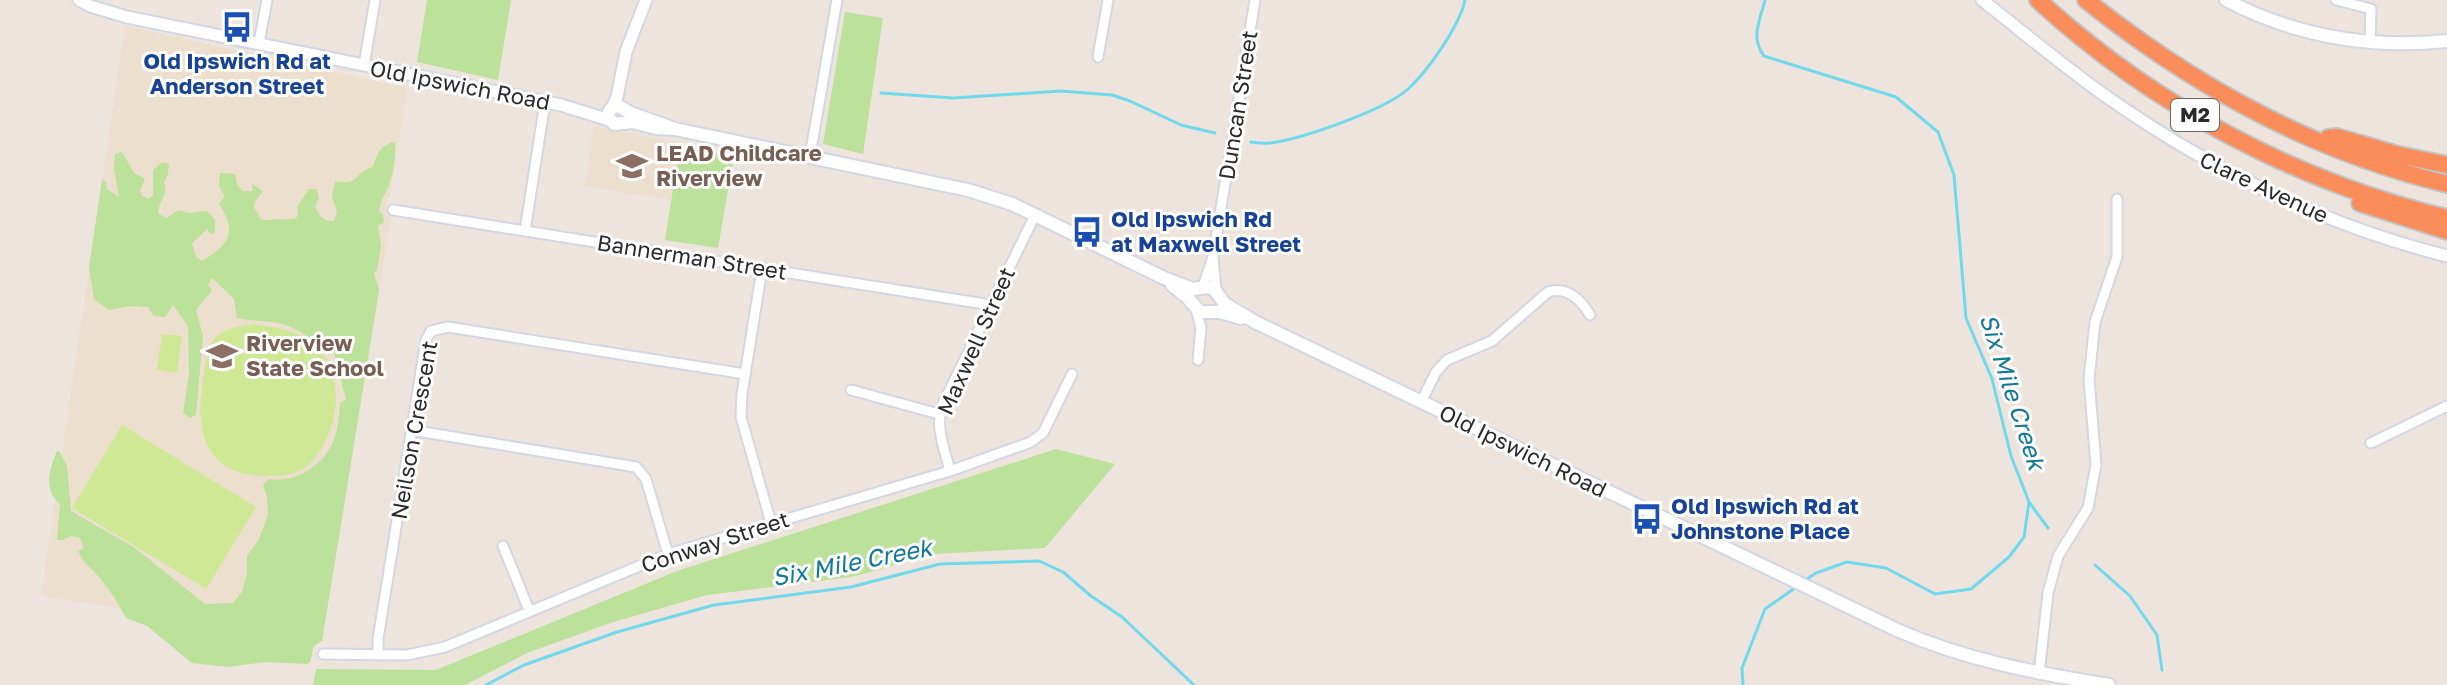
<svg xmlns="http://www.w3.org/2000/svg" width="2447" height="685" font-family="'Golos Text',sans-serif">
<rect width="100%" height="100%" fill="#ece4dd"/>
<path fill="#eddfcd" d="M125 26 408 88 390 196 387 198 385 212 392 214 322 641 41 596Z
M594 126 680 143 671 200 585 186Z"/>
<path fill="#bbe19a" d="M427 0H511L498 80 417 62Z
M845 12 883 18 863 154 823 144Z
M392 142 395 144C396 157 393 173 389 185 386 194 380 200 379 211L383 215 384 222 378 226 381 246 377 270 374 273 379 290 322 641 314 646 310 662 307 664 266 662 228 667 192 663 147 626 126 618C118 603 110 590 99 577 90 567 84 564 78 551L84 548 80 538 71 536 63 540H57L60 505C43 487 49 472 57 451L60 452 67 466 71 511 135 548 205 604 233 603 242 592 247 574V556L259 539 268 515 267 497 263 485 269 479C293 483 320 468 331 446 338 433 339 417 340 403L346 399 333 350C315 344 301 329 282 324 267 320 252 322 237 318L234 299 212 278 208 285 212 290 196 310 203 336 196 415 190 418 183 413 189 374 188 326 173 305 165 317 154 316 148 307 130 306 109 310 94 299 89 267 102 180 106 182 107 189 119 197 114 169 115 154 122 152 134 173 145 179 140 190 141 195 149 199 153 195V170L162 162 169 164 168 174 164 183C169 195 158 201 158 213L166 218 179 210 189 213 207 211 215 220V233L211 234 207 229 192 243 196 257 202 261C229 245 238 232 219 204L225 197 219 186 220 173 235 174 238 186 243 191H253L252 184 263 191 255 202 254 208 262 220 294 219 298 216 297 207 309 189H316L319 198 315 206C319 215 323 222 334 221L337 211 332 197 335 181C360 186 352 174 373 167 376 155 380 147 392 142Z
M680 146 734 156 718 248 665 240Z
M1056 449 1115 464 1045 548 934 554 851 577 707 595 610 623 527 653 465 685H313L316 669 436 670 677 571Z"/>
<path fill="#cfe896" d="M253 324C274 327 293 329 311 342 348 370 340 433 310 463 300 474 286 476 271 476 207 478 194 435 203 381 205 368 206 351 214 340 223 328 239 326 253 324Z
M162 334 182 336 177 373 157 370Z
M122 425 256 507 206 589 72 508Z"/>
<g fill="none" stroke-linecap="round" stroke-linejoin="round">
<path stroke="#72d9ec" stroke-width="3" d="M1765 0C1760 21 1750 37 1764 56L1896 97 1938 132 1954 175 1966 318 1992 379 2011 456 2029 502 2024 537 2009 557 1971 589 1935 594 1886 568 1847 562 1816 573 1804 581
M881 93 953 98 1061 91 1112 95 1130 101 1181 125 1215 133
M1251 142C1258 143 1264 144 1270 143 1302 139 1385 110 1408 89 1428 71 1460 25 1465 0
M2029 502 2048 528
M2095 565 2130 596 2157 635 2162 670
M486 685 524 665 617 632 714 605 851 587 940 564 1039 561 1063 572 1091 596 1122 617 1194 685
M1743 685 1742 668 1765 609 1798 586"/>
<defs>
<path id="minor" d="M2336 0 2371 9 2370 43
M259 43 267 0
M1098 57 1108 0
M364 65 375 0
M810 156 837 0
M393 210 985 304 990 307
M525 231 545 102
M1213 257 1216 291
M762 269 742 394 741 417 771 523
M1203 287 1213 257 1255 0
M1196 309 1201 328 1198 360
M851 390 939 414
M1421 402 1436 372 1447 360 1492 341 1548 292C1567 286 1581 300 1590 315
M411 430 636 467 646 479 668 554
M2371 443 2447 406
M950 471C945 450 935 428 942 406L1035 215
M503 546 529 610
M323 654 407 655 445 647 668 554 950 471 1031 442 1043 433 1072 374
M378 655V639L426 340 431 331 448 327 745 374
M2039 674 2048 593 2058 556 2088 508 2096 465 2089 379 2095 322 2117 257V199"/>
<path id="tertiary" d="M79 0 90 6 127 17 561 105 609 120
M1982 0C2023 32 2064 67 2107 97 2211 170 2323 225 2447 256
M612 108 617 97 626 52 646 0"/>
<path id="secondary" d="M2226 0C2295 36 2369 49 2447 41
M675 129 633 114 618 106C611 107 607 111 609 118L614 124 632 122 656 128 675 129 968 190 1012 204 1164 278 1193 289 1207 287 1214 289 1225 304 1255 322 1897 630C1965 660 2036 673 2109 685
M1172 285 1187 297 1200 312H1220L1241 318"/>
<path id="motorway" d="M2038 0C2152 105 2296 182 2447 218
M2086 0C2192 85 2314 152 2447 184
M2328 138 2337 137 2399 155 2447 165
M2360 203 2447 231"/>
</defs>
<use href="#minor" stroke="#d2d7e3" stroke-width="13"/>
<use href="#tertiary" stroke="#d2d7e3" stroke-width="15"/>
<use href="#secondary" stroke="#d2d7e3" stroke-width="16"/>
<use href="#motorway" stroke="#c3c3c3" stroke-width="20"/>
<use href="#minor" stroke="#fff" stroke-width="9"/>
<use href="#tertiary" stroke="#fff" stroke-width="11"/>
<use href="#secondary" stroke="#fff" stroke-width="12"/>
<use href="#motorway" stroke="#fa8d5a" stroke-width="16"/>
</g>
<defs>
<symbol id="bus-bare" viewBox="-9 -9 18 18"><path d="M-5-6H5V4H4V6H2V4H-2V6H-4V4H-5ZM-3.5-4V0h7V-4ZM-3.5 1.2v1.5H-2V1.2ZM2 1.2v1.5H3.5V1.2Z" fill="#1a4fb4" stroke="#fff" stroke-width="2.5" paint-order="stroke"/></symbol>
<symbol id="school-bare" viewBox="-9 -9 18 18"><path d="M0-5L7-2L0 1L-7-2ZM-4 1L0 2.5L4 1V4Q0 6-4 4Z" fill="#8d6e63" stroke="#fff" stroke-width="2.5" paint-order="stroke"/></symbol>
</defs>
<g fill-rule="evenodd">
<use href="#bus-bare" x="215" y="5" width="44" height="44"/>
<use href="#school-bare" x="610" y="144" width="44" height="44"/>
<use href="#bus-bare" x="1065" y="210" width="44" height="44"/>
<use href="#school-bare" x="200" y="334" width="44" height="44"/>
<use href="#bus-bare" x="1625" y="497" width="44" height="44"/>
</g>
<g text-anchor="middle" stroke-width="6" stroke-linejoin="round" paint-order="stroke">
<rect fill="#fff" stroke="#6a6a6a" stroke-width="2" x="2171" y="99" width="48" height="32" rx="6"/>
<g font-size="20" font-weight="bold" fill="#2a2a2a">
<text x="2195" y="122">M2</text>
</g>
<g font-size="22" font-weight="bold" fill="#164399" stroke="#fff" text-anchor="start">
<text x="237" y="69" text-anchor="middle">Old Ipswich Rd at<tspan x="237" dy="25">Anderson Street</tspan></text>
<text x="1111" y="227">Old Ipswich Rd<tspan x="1111" dy="25">at Maxwell Street</tspan></text>
<text x="1671" y="514">Old Ipswich Rd at<tspan x="1671" dy="25">Johnstone Place</tspan></text>
</g>
<g font-size="22" fill="#2a2a2a" stroke="#fff">
<text transform="translate(460 85) rotate(11)" y="8">Old Ipswich Road</text>
<text transform="translate(1238 105) rotate(-81)" y="8">Duncan Street</text>
<text transform="translate(2264 187) rotate(25)" y="8">Clare Avenue</text>
<text transform="translate(692 257) rotate(9)" y="8">Bannerman Street</text>
<text transform="translate(976 341) rotate(-66)" y="8">Maxwell Street</text>
<text transform="translate(414 430) rotate(-80)" y="8">Neilson Crescent</text>
<text transform="translate(1523 451) rotate(26)" y="8">Old Ipswich Road</text>
<text transform="translate(715 542) rotate(-18)" y="8">Conway Street</text>
</g>
<g font-size="22" font-weight="bold" fill="#785e54" stroke="#fff" text-anchor="start">
<text x="656" y="161">LEAD Childcare<tspan x="656" dy="25">Riverview</tspan></text>
<text x="246" y="351">Riverview<tspan x="246" dy="25">State School</tspan></text>
</g>
<g font-size="24" font-style="italic" fill="#107998" stroke="#fff">
<text transform="translate(2012 392) rotate(72)" y="8">Six Mile Creek</text>
<text transform="translate(852 563) rotate(-11)" y="8">Six Mile Creek</text>
</g>
</g>
</svg>
